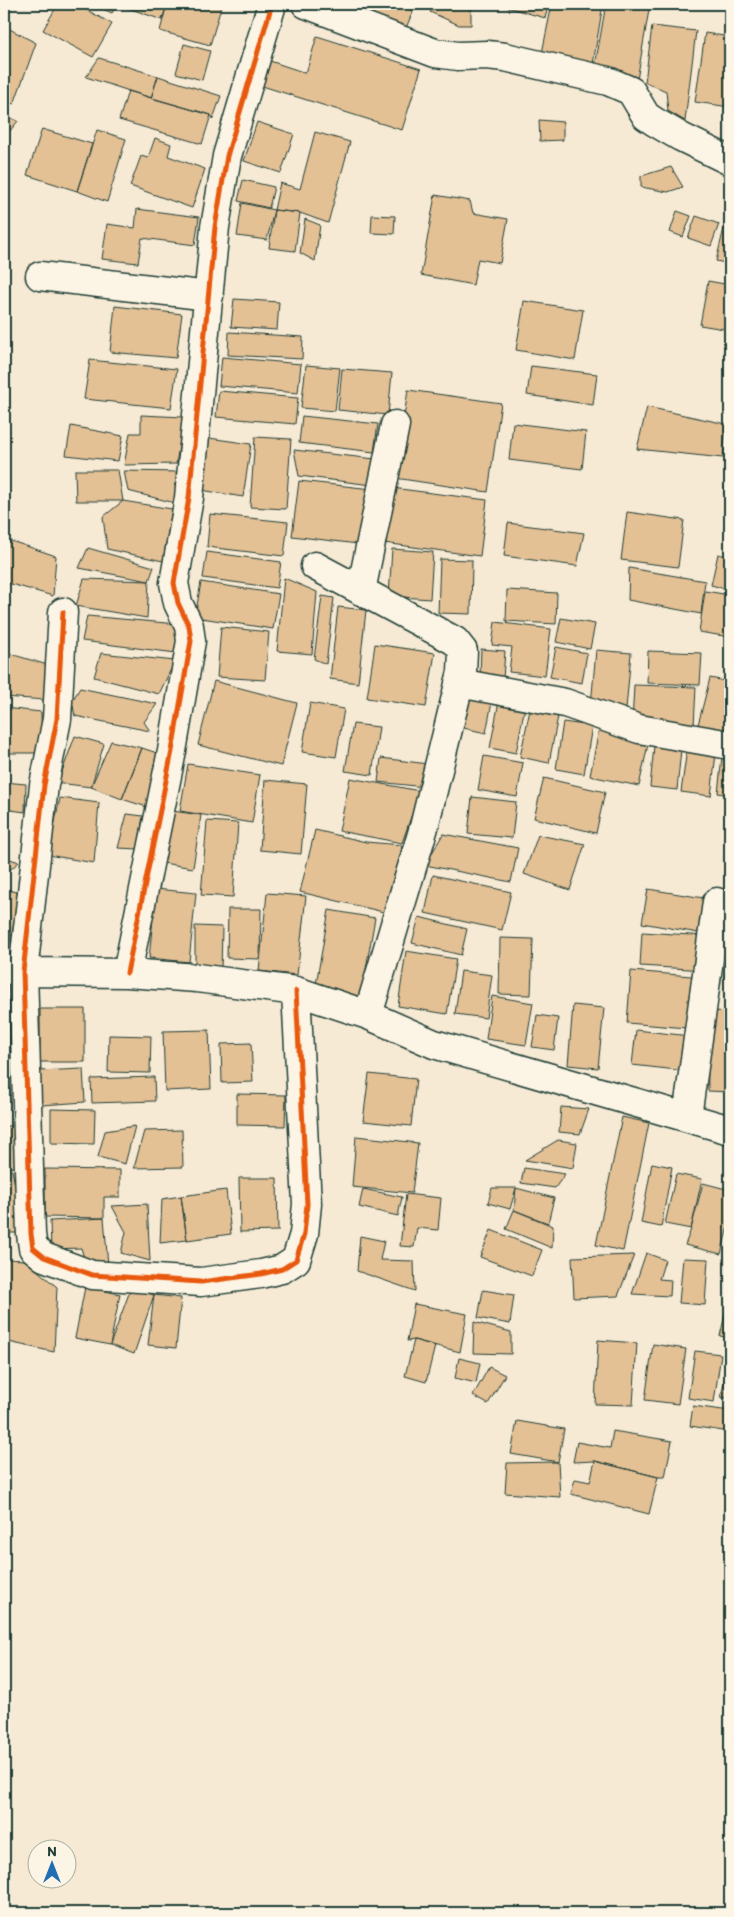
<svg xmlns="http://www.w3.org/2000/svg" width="734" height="1917" font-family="Itim,sans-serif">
<rect width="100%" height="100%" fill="#f7ead5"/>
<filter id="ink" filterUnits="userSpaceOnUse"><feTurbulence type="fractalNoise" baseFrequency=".02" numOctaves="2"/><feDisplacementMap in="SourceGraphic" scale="10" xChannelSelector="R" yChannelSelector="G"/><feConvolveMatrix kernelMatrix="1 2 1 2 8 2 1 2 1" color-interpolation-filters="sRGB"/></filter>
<g filter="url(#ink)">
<path fill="#e4c095" stroke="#1f3d34" d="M58 4H76L112 24 93 57 43 30Z
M92 4H117L112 13Z
M117 4H167L162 20Z
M167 4H222L210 45 160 31Z
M377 4H397L413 11 404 33 371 19Z
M410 4H422L420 8Z
M434 4H473L471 9V25H459L430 12Z
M496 4H549L545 18Z
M552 4H603L592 70 541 58Z
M606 4H650L637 80 594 72Z
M4 26 36 43 14 104 4 100Z
M652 26 696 31 685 121 668 111 666 91 645 82Z
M705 33 730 37V107L695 102Z
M317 36 421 69 402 130 256 84 264 59 306 73Z
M184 44 210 51 202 80 176 73Z
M99 58 158 76 151 98 86 77Z
M158 76 221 96 213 119 211 115 151 98Z
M128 91 211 115 202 144 119 120Z
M4 115 18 121 4 138Z
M539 120 563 122V140L540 141Z
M257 122 294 134 281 173 244 161Z
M42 129 92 144 77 191 27 175Z
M97 130 126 139 107 202 77 191Z
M315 132 350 142 328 223 300 213 274 210 280 183 300 189Z
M155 138 171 144 168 156 205 169 192 208 130 186 141 156 148 158Z
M671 167 683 187 668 192 641 187V176Z
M243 180 274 187 269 208 238 201Z
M435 195 470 201 473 213 508 219 500 263 478 259 473 285 421 275Z
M242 203 274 210 267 240 237 236Z
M730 204V264L716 261Z
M137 209 199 217 195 245 142 238 138 263 102 259 107 224 135 228Z
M274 210 300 213 295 251 269 248Z
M677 211 691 216 683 237 670 232Z
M372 215 395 216 394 234 371 233Z
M696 216 719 224 711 246 688 238Z
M305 219 320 225 315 261 300 253Z
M708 281 730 285V330L700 325Z
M234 299 279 302 277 330 231 327Z
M524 301 583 310 575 360 516 350Z
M115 306 182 314 176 358 110 352Z
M229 332 303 337 302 359 228 355Z
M222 357 301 364 298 393 219 386Z
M90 360 177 369 171 408 84 399Z
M306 365 340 368 335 411 301 408Z
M531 366 597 374 593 405 527 395Z
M342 369 392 373 388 415 338 410Z
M408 390 501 403 488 492 395 478Z
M219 391 298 398 295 424 216 417Z
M647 407 726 424 723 458 637 449Z
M141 415 184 417 176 464 124 465 130 433H141Z
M302 416 378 424 374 452 299 443Z
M513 423 586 432 582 469 509 460Z
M71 426 123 436 118 461 66 455Z
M202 437 251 444 243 497 195 489Z
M255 437 291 439 286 509 250 507Z
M294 450 375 459 372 485 299 476Z
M730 460V495L724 494Z
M75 470H118L123 501H76Z
M124 471 180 472 175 503 128 491Z
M299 481 372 489 366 545 292 536Z
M392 488 487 500 480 556 384 543Z
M123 501 172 509 163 561 107 549 103 517Z
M627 512 684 520 678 567 621 560Z
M210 514 288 522 284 556 207 547Z
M508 523 584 533 577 566 504 556Z
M5 539 56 556 53 596 4 582V543Z
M88 548 154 567 149 581 79 568Z
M392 549 433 552 430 599 389 596Z
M207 552 281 562 277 588 203 578Z
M718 554 730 557V590L711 585Z
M440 559 472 560 471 614 438 613Z
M629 568 705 581 701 614 628 600Z
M284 578 317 592 312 654 277 651Z
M84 579 149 581 147 618 76 606Z
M201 582 279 594 273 629 195 617Z
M507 590 557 593 556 624 506 621Z
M705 591 730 595V637L699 632Z
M322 596 334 598 326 664 314 659Z
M338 607 366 610 358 683 330 679Z
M87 616 178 624 176 653 82 641Z
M561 618 595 624 590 649 556 642Z
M495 622 551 629 545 676 509 672 512 647 492 645Z
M221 627 269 632 265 680 217 677Z
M375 644 435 653 426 707 367 698Z
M556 647 587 653 582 683 550 677Z
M481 649 505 651 503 679 480 677Z
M596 650 631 653 626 709 591 705Z
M648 651 702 653 700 685 647 683Z
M4 652 51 666 45 700 4 697Z
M101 653 175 661 159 694 94 677Z
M710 678 730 682V732L698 725Z
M214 681 297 703 281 766 198 745Z
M634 685 696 687 694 726 632 724Z
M80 688 157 704 144 722 150 731 75 716 72 701Z
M466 692 493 697 486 733 459 727Z
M499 701 525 706 516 753 490 748Z
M310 703 344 709 336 757 302 752Z
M531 705 559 711 549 763 520 757Z
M4 708 41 712 42 753H4Z
M563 722 592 726 584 774 556 769Z
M353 724 379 727 372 775 345 771Z
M600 724 650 735 639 786 590 776Z
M75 736 104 744 91 787 58 783Z
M655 736 682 739 677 790 650 787Z
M111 741 142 748 122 799 91 787Z
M688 742 717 745 711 796 681 792Z
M142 748 163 755 147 807 122 799Z
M723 748 730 749V795L718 793Z
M484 756 523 763 517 797 478 790Z
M381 758 428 764 425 787 378 782Z
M188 764 260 775 252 823 180 811Z
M350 778 420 791 402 843 339 831Z
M544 778 605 792 596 833 534 818Z
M265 780 307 784 301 854 260 850Z
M4 782 26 784 25 812 4 809Z
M472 797 516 802 512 838 468 834Z
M60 798 99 803 94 863 48 855Z
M165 810 201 815 193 868 157 862Z
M127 814 143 816 138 849 118 848Z
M207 821 238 823 233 897 201 895Z
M4 822 11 823 6 843H4Z
M315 830 366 842 402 845 392 914 300 892Z
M443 834 518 848 511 882 425 865Z
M538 835 585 844 570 890 524 874Z
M4 857 19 862 4 875Z
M433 875 511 892 502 930 425 913Z
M4 889 20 893 9 948 4 947Z
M156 889 196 893 189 962 149 958Z
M648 889 710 899 704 934 642 923Z
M267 893 306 896 297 975 259 971Z
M228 909H261L260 959 227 958Z
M329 910 375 918 361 997 315 990Z
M419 917 467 929 461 955 412 943Z
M195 926 222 927 221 973 195 972Z
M642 932 707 936 705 970 640 966Z
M500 938 533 939 531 995 499 994Z
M406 951 456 959 447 1014 398 1006Z
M461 971 492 975 486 1018 455 1014Z
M631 971 703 977 699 1029 627 1023Z
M492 996 533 1003 526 1045 486 1039Z
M573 1005 604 1008 598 1068 568 1065Z
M40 1009H85V1062H40Z
M713 1011 730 1012V1092L708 1091 707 1028Z
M537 1015 558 1018 554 1050 532 1047Z
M4 1025H18L23 1078 4 1079Z
M209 1030 211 1089 165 1091 163 1031Z
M636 1030 690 1036 686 1071 632 1065Z
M109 1035 151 1036 150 1073 108 1072Z
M251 1043 253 1082 222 1083 221 1044Z
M83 1069 85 1102 42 1105 39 1071Z
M369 1074 416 1079 411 1126 363 1121Z
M154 1077 155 1101 92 1103 91 1079Z
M237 1094 286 1095 285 1126 237 1125Z
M561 1107 589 1109 580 1134 559 1132Z
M51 1109 95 1110 94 1144 51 1143Z
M622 1117 649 1123 623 1251 596 1245Z
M4 1126H22V1168L4 1167Z
M135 1126 125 1164 98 1157 105 1131Z
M182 1130 183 1167 134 1168 144 1131Z
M356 1136 418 1143 412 1193 352 1187Z
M558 1140 577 1143 573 1168 525 1160Z
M652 1163 672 1167 661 1227 641 1223Z
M524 1168 565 1174 555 1188 521 1183Z
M45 1169 120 1170V1197H104V1218L45 1217Z
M4 1170H12L24 1233H4Z
M676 1174 702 1179 691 1229 665 1224Z
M239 1178H277L278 1231 240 1232Z
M703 1183 730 1190V1219L721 1254 685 1245 691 1229Z
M492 1188H516L510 1209 488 1203Z
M516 1188 554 1198 548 1223 514 1210Z
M363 1189 402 1197 398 1216 359 1207Z
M226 1190 231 1234 187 1240 181 1196Z
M406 1194 441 1198 438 1230 417 1228 414 1247 400 1246Z
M181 1196 187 1240 160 1243 162 1199Z
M147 1204 150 1261 121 1253 126 1232 112 1206Z
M514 1210 553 1226 552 1248 506 1229Z
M104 1218 108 1265 88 1271 81 1248 51 1249 50 1221Z
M491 1230 542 1250 532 1276 480 1257Z
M360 1236 384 1241 380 1260 414 1261 415 1291 357 1271Z
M646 1253 665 1260 659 1279 671 1280 670 1296 632 1294Z
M634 1255 618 1296 574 1298 572 1257Z
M683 1258 708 1259 705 1305 679 1303Z
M4 1259 25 1260 57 1287 54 1352 4 1341Z
M85 1287 120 1294 110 1345 75 1338Z
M131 1288 154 1295 134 1354 110 1345Z
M483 1290 514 1295 510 1324 478 1318Z
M730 1293V1338L720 1336Z
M154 1295 181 1298 176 1348 148 1345Z
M414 1304 467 1314 460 1352 414 1340 407 1341Z
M474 1322 511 1332V1354L473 1353Z
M414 1340 435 1346 426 1382 405 1376Z
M598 1340 637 1343 633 1405 595 1404Z
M653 1344 686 1349 678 1404 645 1400Z
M695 1351 721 1354 714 1402 688 1398Z
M730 1355V1399L721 1397Z
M459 1358 480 1363 476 1383 455 1378Z
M489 1367 505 1375 488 1404 473 1396Z
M693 1406 730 1411V1432L690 1426Z
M517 1421 564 1429 558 1462 511 1454Z
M613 1431 672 1441 665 1477H658L595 1461 573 1462 577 1442 610 1448Z
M595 1461 658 1477 649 1514 571 1494 575 1479 590 1482Z
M558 1462 560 1497 505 1493 507 1463Z"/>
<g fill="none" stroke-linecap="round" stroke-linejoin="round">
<defs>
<path id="minor" d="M306 4 435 53 458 56 487 55 505 57 608 81 631 91 646 116 655 122 681 137 730 161
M40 276 209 296
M315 566 455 641 463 651 462 672 424 827 368 1015
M361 591 395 425
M63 612 57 719 44 785 23 972 31 1234 33 1248 44 1257 92 1275 201 1282 261 1274 282 1269 296 1260 304 1234 307 1204 296 991
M459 683 565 703 639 729 730 745
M5 969 23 972 127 973 197 978 296 991 368 1015 434 1044 730 1130
M127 973 172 751 191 641 189 626 178 603 174 583 189 498 215 227 227 156 272 4
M687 1117 717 902"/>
</defs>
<use href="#minor" stroke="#1f3d34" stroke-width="31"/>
<use href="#minor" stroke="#fcf5e5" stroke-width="28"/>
<defs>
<path id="cycleway" d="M63 612 57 719 44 785 23 972 31 1234 33 1248 44 1257 92 1275 201 1282 261 1274 282 1269 296 1260 304 1234 307 1204 296 991
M127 973 172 751 191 641 189 626 178 603 174 583 189 498 215 227 227 156 272 4"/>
</defs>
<use href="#cycleway" stroke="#fcf5e5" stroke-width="8"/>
<use href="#cycleway" stroke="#e8590c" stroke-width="5"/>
</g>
</g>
<rect width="734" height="1917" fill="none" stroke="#fcf5e5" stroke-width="20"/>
<rect x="10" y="10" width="714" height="1897" fill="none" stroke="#1f3d34" stroke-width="2" filter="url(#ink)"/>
<g transform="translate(52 1864)"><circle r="24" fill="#fcf5e5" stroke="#a4ab9e"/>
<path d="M0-4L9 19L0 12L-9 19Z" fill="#1f6fb2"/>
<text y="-8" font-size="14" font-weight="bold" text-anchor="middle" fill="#1f3d34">N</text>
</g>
</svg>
